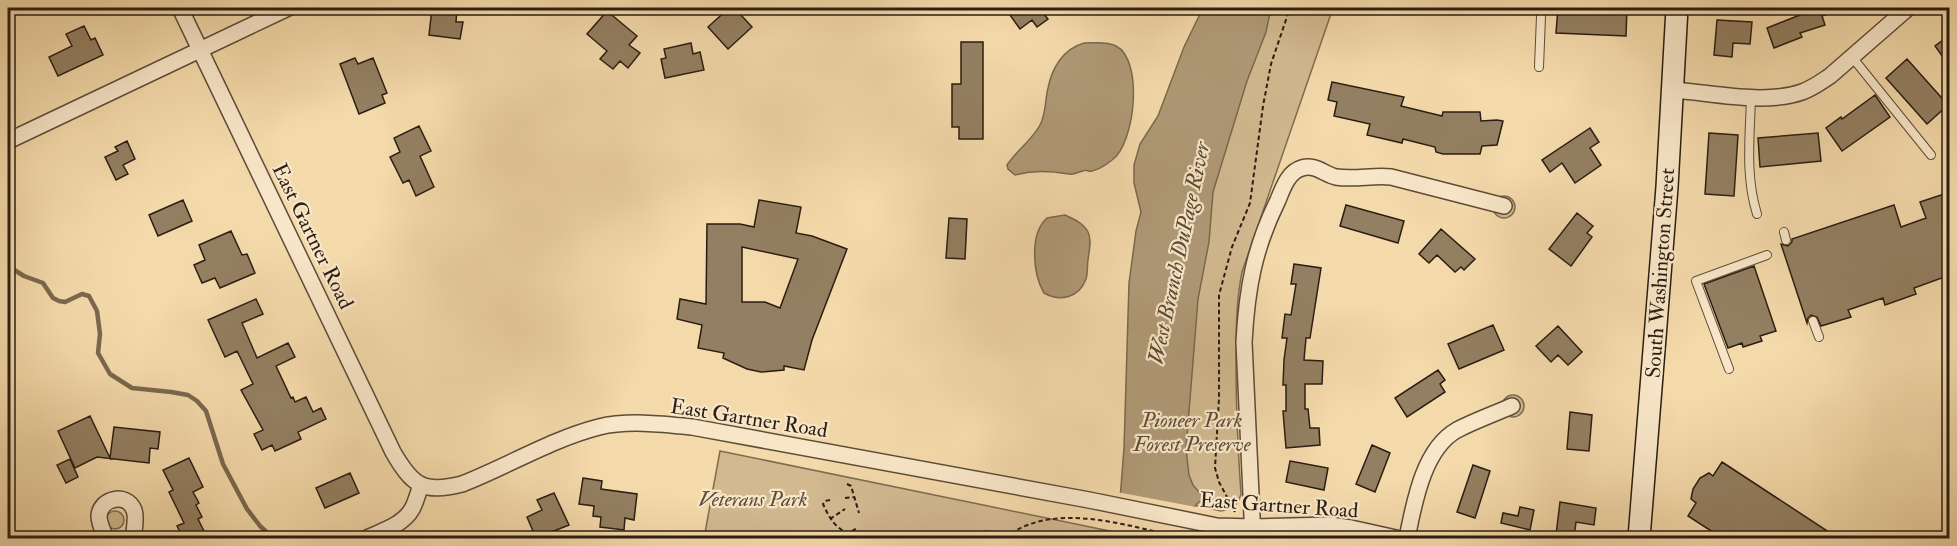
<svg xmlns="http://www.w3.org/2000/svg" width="1957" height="546" font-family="'IM FELL Double Pica',serif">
<rect width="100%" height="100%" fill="#f4d9aa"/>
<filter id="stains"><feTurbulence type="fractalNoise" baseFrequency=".00333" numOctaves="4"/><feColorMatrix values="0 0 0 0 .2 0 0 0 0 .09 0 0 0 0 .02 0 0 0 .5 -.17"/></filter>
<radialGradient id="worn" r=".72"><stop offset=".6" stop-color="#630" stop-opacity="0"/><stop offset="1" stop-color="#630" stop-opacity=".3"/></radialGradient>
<path fill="#d2b990" stroke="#7e6c51" stroke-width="1.5" d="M1237 8H1333L1242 272C1236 302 1236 332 1236 364 1236 407 1238 450 1241 494 1238 505 1233 509 1221 511L1152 496Z
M1493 207a11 11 0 1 1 22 0a11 11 0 1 1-22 0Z
M1502 406a11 11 0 1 1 22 0a11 11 0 1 1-22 0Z
M720 451 1144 538H704Z
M106 520a9 9 0 1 1 18 0a9 9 0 1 1-18 0Z"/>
<path fill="#af9976" stroke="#7a684e" stroke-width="1.5" d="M1201 8H1271L1266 32 1247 81 1213 192 1209 242 1198 299 1186 449 1189 475 1193 485 1204 498C1190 508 1182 522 1176 538H1117L1124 448 1129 283 1136 231 1141 212 1134 183V165L1140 144 1158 116 1184 47 1199 16Z
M1084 43C1093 43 1107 41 1116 46 1144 60 1135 144 1112 160 1107 164 1098 170 1092 171 1085 172 1089 169 1083 171 1078 172 1074 175 1069 174 1050 171 1034 170 1015 175L1008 169 1007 165C1017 150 1032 140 1040 125 1046 114 1045 100 1048 88 1052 68 1063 49 1084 43Z
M1065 215C1074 219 1083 223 1088 232 1092 240 1089 251 1088 260 1087 266 1088 273 1086 279 1079 298 1060 302 1044 293 1033 274 1029 234 1047 218Z"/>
<path fill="#f4d9aa" d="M1117 492 1196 507 1185 523 1180 538H1158L1114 531Z"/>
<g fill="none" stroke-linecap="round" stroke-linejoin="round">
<path stroke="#7a684e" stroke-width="4.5" d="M8 266 24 276 43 283 53 298 59 301 65 302 82 294 89 296 97 311 100 334 98 353 110 374 132 388 171 392 188 395 197 401 206 411 223 464 247 509 260 526 273 538"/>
</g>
<path fill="#937f61" stroke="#2a1e12" stroke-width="1.5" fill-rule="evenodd" d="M432 8H457L456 22H463L460 39 429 35Z
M729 8H749L741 15 752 27 728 49 708 27Z
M1005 8H1039L1048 19 1037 27 1032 20 1020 29Z
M1558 8H1627L1626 36 1556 33Z
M1803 8H1841V10L1822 16 1825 25 1800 33 1802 37 1774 48 1767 28 1805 13Z
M607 11 637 36 629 45 640 53 628 68 620 61 613 69 600 59 607 51 587 34Z
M1717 20 1752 22 1750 44 1733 43 1732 57 1714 55Z
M84 26 91 40 95 38 103 55 58 76 49 57 72 46 66 34Z
M1950 35V67L1935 46Z
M961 42H983V139H959V127H952V84H961Z
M691 43 693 54 700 52 704 70 665 78 661 59 666 58 664 49Z
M355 58 358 64 373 58 387 93 382 95 385 103 359 114 340 64Z
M1907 59 1948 105 1927 124 1886 78Z
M1332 82 1404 97 1401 106 1442 116 1443 112H1480L1481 121 1497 120 1503 121 1497 145 1482 146 1480 154H1443L1436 152 1435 147 1403 139 1402 143 1367 135 1370 124 1334 116 1337 102 1328 100Z
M1875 95 1890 117 1842 151 1826 128 1841 117 1842 119Z
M419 126 431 151 420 156 434 187 416 196 409 180 403 183 390 157 400 152 394 138Z
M1590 128 1599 142 1590 148 1601 165 1575 183 1562 163 1550 172 1542 160Z
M1709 133 1738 135 1734 196 1705 194Z
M1818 133 1821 161 1760 167 1758 138Z
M127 141 135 159 123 165 128 174 116 180 105 157 118 151 115 147Z
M1950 192V275L1914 288 1916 294 1885 305 1883 298 1848 310 1851 317 1821 326 1817 317 1811 315 1808 318 1807 323 1781 244 1788 246 1792 242V239L1894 205 1901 227 1926 218 1920 202Z
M183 200 192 221 158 236 149 215Z
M759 200 801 207 796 233 812 236 847 249 812 340 804 370 784 366V370L761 372 747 369 723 358 724 353 698 348 702 325 677 319 680 299 706 304 707 224H740L754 227ZM742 247 798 259 780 308 765 302H742Z
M1346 205 1404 221 1398 243 1340 226Z
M1577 213 1593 226 1587 233 1592 237 1571 266 1549 249Z
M949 218 967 219 965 259 946 258Z
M1441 229 1475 259 1464 270 1461 267 1455 272 1437 255 1429 263 1419 254Z
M231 231 242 255 247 254 255 273 220 288 215 278 202 283 194 265 205 260 199 245Z
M1294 264 1321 268 1310 338H1306L1304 360 1323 361 1322 384H1305V409H1308L1310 428H1319L1320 445 1286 448 1283 411H1286V385H1283L1284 360 1287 338H1282L1285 314 1291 315 1296 284H1291Z
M1754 266 1776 331 1760 336 1762 341 1743 347 1742 343 1728 348 1704 284Z
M256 299 263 314 242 323 257 358 288 343 295 357 276 366 291 398 293 397 295 402 306 397 313 412 321 408 326 419 298 432 301 439 275 451 272 445 262 450 254 434 263 430 241 390 253 384 237 351 225 357 208 320Z
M1493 325 1504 350 1459 369 1448 344Z
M1558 326 1582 352 1568 365 1558 355 1551 362 1536 346Z
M1438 370 1445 380 1440 384 1445 392 1407 417 1395 398Z
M1570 412 1592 415 1589 451 1567 449Z
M90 416 110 458 114 427 160 432 158 449 150 448 149 463 97 457 75 468 58 431Z
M1372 445 1390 453 1375 492 1356 484Z
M189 458 203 487 193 492 199 503 196 505 202 517 198 519 204 531 187 538H183L177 526 184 523 169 492 173 490 163 470Z
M70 459 78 477 66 483 57 465Z
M1290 461 1328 468 1324 490 1286 482Z
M1722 462 1838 538H1722L1688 516 1696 503 1691 499 1693 489 1700 478 1709 473 1713 476Z
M1473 465 1490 471 1475 518 1457 512Z
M350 473 359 493 325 508 316 488Z
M583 478 602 481 601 489 637 494 634 520 625 518 624 530 600 527 601 517 593 516 594 506 579 504Z
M554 493 569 525 536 538 527 517 542 510 537 500Z
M1560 502 1596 508 1594 525 1576 522 1574 538 1556 535Z
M1520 507 1534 510 1530 530 1501 523 1503 513 1518 516Z"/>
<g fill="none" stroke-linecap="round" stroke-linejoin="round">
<defs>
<path id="service" d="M1852 57 1931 155
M1539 67 1541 16
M1751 97C1750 136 1745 176 1757 214
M1784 232 1786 240
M1813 321 1819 337
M1729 369 1696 281 1767 255"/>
<path id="minor" d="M180 8 393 452C412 485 423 494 462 484 508 466 552 439 599 427 627 420 663 424 692 427L1089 500 1217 526 1253 527 1330 525 1351 528 1396 538
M1674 90C1713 93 1765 105 1802 92 1813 88 1821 82 1830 76L1908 8
M8 141 288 8
M106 538C103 531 99 524 99 516 100 498 127 492 134 510 137 518 134 530 133 538
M367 538C382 531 403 525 412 509 416 502 418 493 421 485
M1253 538 1244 342C1247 288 1254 249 1278 200 1283 188 1288 172 1302 168 1315 164 1324 174 1336 177 1354 180 1373 175 1391 177L1504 206
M1407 538C1414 504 1423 449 1457 430 1474 421 1494 414 1512 406"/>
<path id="secondary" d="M1639 538 1667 187 1677 8"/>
</defs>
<use href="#service" stroke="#5c4d38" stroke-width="10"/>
<use href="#minor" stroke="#5c4d38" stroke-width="18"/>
<use href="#secondary" stroke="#2a1e12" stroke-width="24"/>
<path stroke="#2a1e12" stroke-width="2" stroke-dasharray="4.5 3" stroke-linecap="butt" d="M847 484 851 486 859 513
M845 498 855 497
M830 500 825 501 823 504C829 517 835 529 849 533L857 528
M1235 512 1219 482 1215 468 1219 398V295L1232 247 1250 203 1263 106 1271 64 1290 8
M830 519 845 509
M946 536 950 538
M970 538C982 527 996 533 1011 533
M1005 538C1053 499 1130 527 1184 538"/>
<use href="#service" stroke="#f8e6c8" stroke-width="8"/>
<use href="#minor" stroke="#f8e6c8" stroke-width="15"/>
<use href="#secondary" stroke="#f8e6c8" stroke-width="21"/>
</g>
<g text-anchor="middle" stroke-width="4.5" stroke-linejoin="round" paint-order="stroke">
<g font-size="21" fill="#2a1e12" stroke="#f8e6c8">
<text transform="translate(313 236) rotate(64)" y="7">East Gartner Road</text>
<text transform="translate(1660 273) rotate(-86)" y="7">South Washington Street</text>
<text transform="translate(749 418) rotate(9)" y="7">East Gartner Road</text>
<text transform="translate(1279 505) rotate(4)" y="7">East Gartner Road</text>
</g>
<g font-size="21" font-style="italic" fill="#5c4c38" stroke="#f8e6c8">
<text x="1192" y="427">Pioneer Park<tspan x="1192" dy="24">Forest Preserve</tspan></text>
<text x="753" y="506">Veterans Park</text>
</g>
<g font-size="22" font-style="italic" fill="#594935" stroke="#f8e6c8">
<text transform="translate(1178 253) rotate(-78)" y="8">West Branch DuPage River</text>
</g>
</g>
<rect width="1957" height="546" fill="none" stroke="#f4d9aa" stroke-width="30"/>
<rect x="9" y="9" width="1939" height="528" fill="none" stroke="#2a1e12" stroke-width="3"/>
<rect x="15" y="15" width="1927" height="516" fill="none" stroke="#2a1e12" stroke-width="1.5"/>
<rect width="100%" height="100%" filter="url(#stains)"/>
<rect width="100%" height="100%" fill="url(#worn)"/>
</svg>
